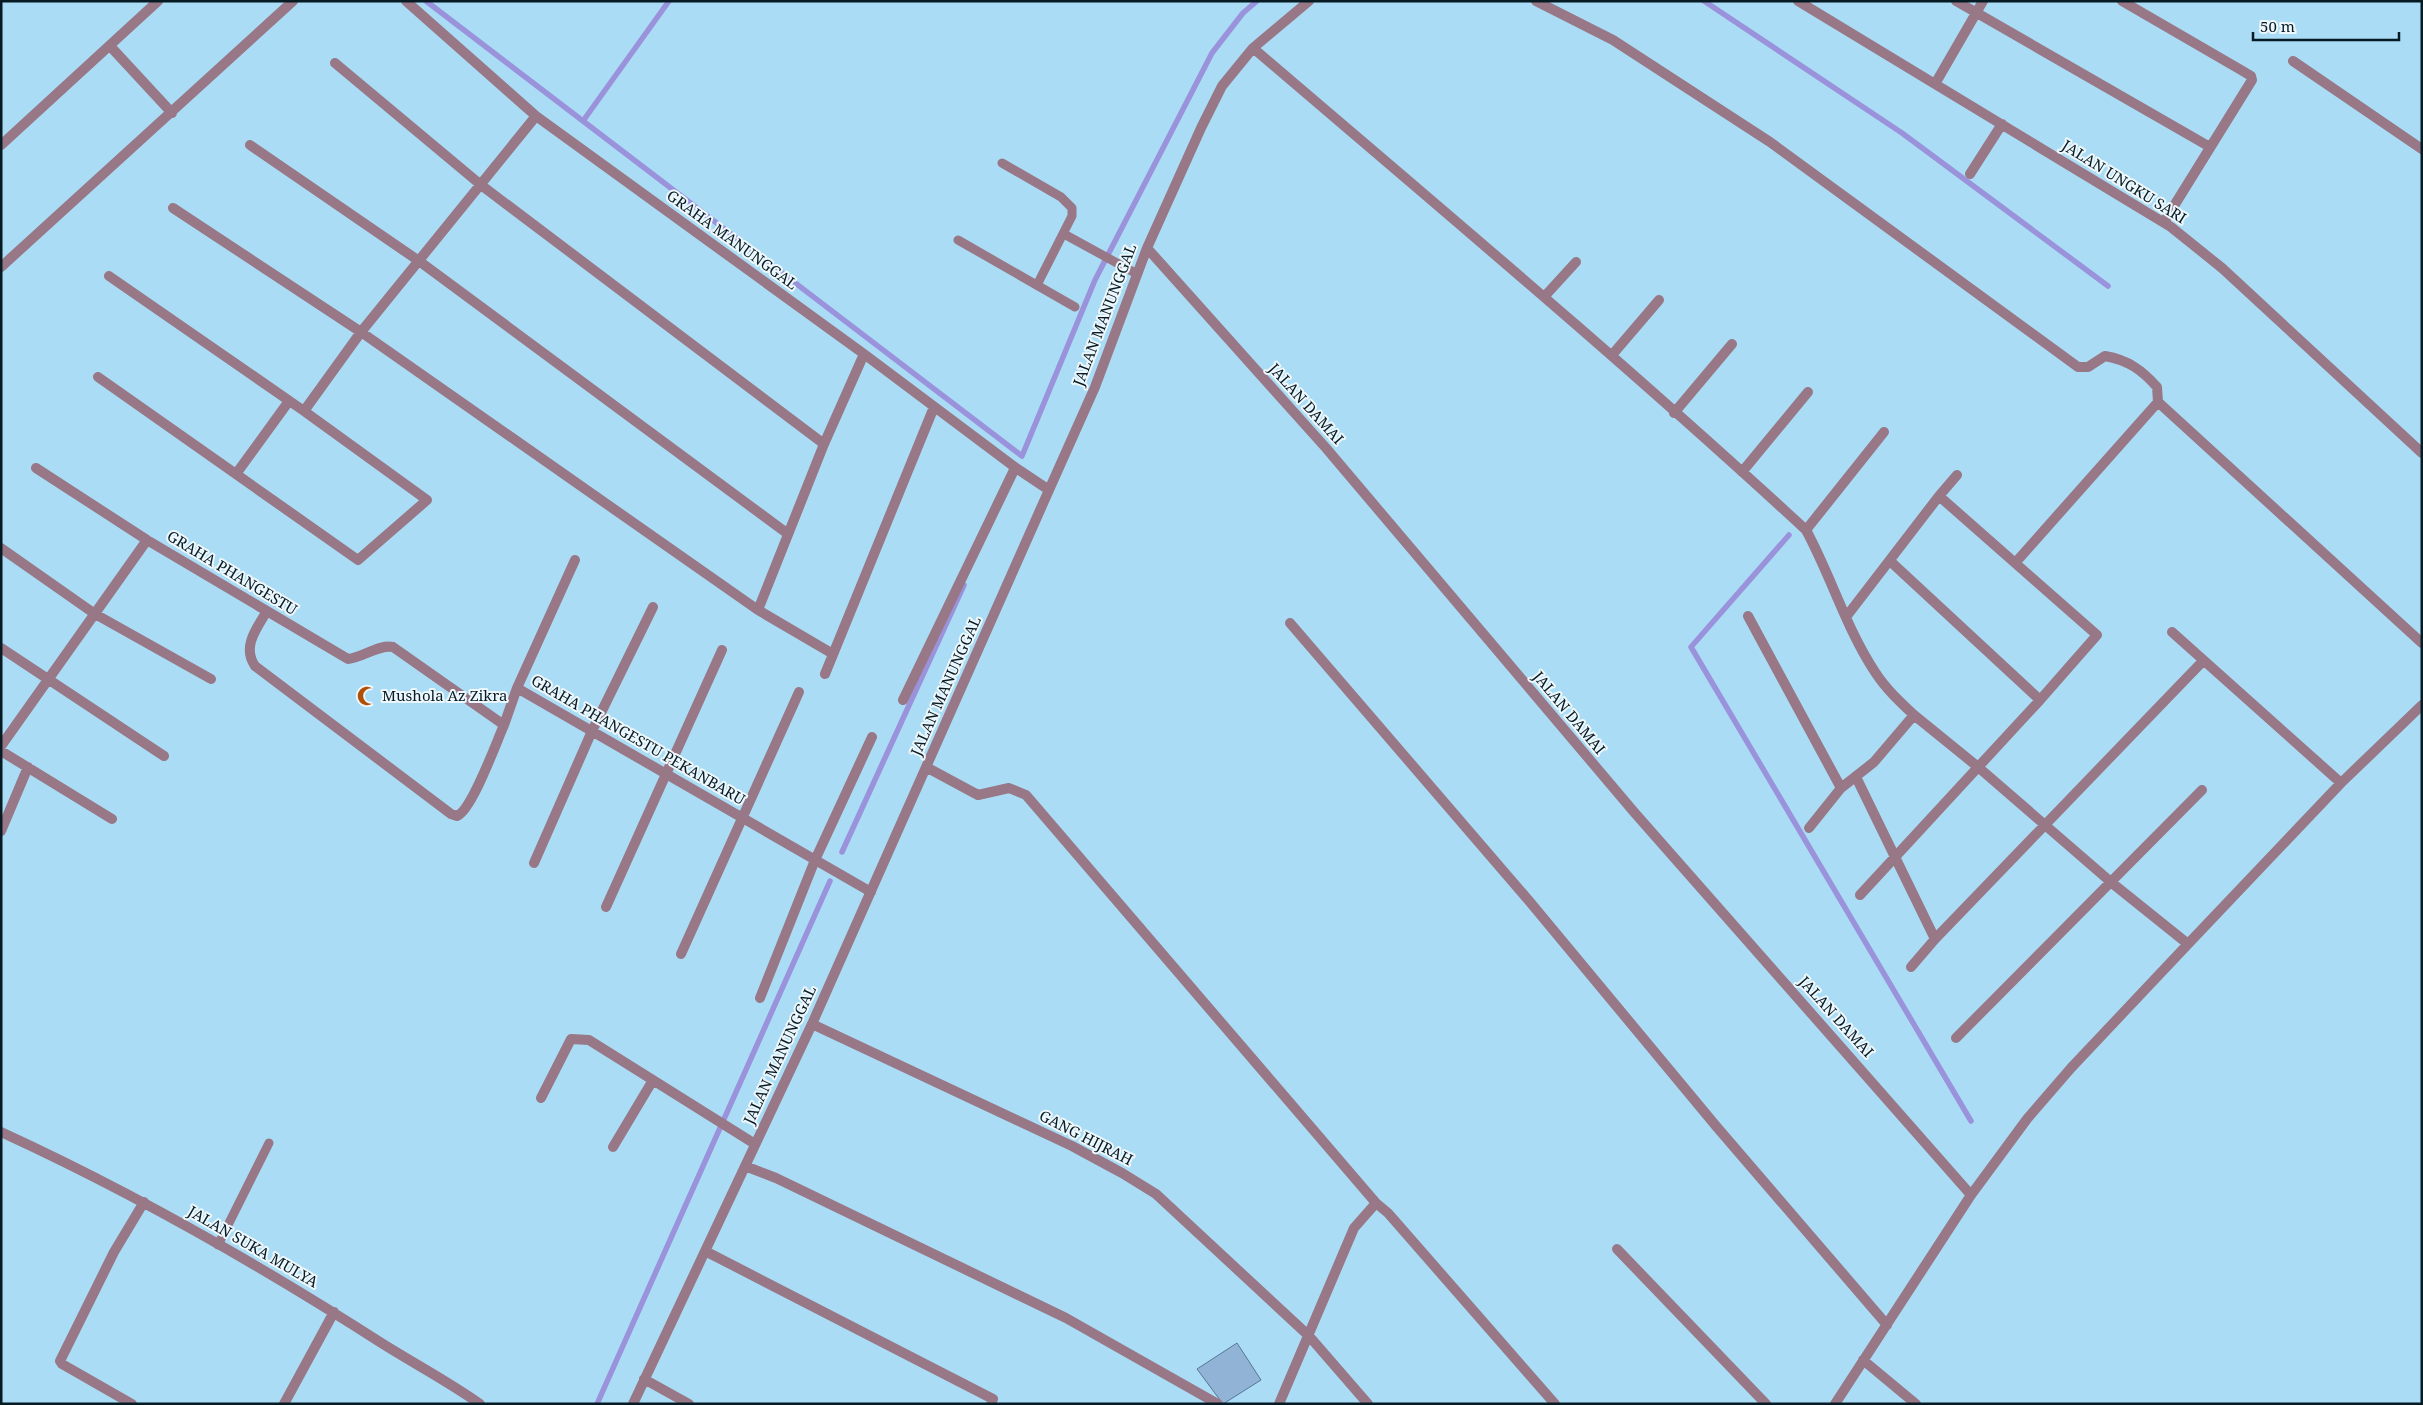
<svg xmlns="http://www.w3.org/2000/svg" width="2423" height="1405" font-family="'Noto Serif',serif">
<rect width="100%" height="100%" fill="#aaddf5"/>
<g fill="none" stroke-linecap="round" stroke-linejoin="round">
<path stroke="#9a92da" stroke-width="5.5" d="M426 1 583 121
M669 1 583 121 1022 456 1095 280 1212 53 1243 13 1257 1
M1704 1 1902 133 2108 286
M1789 535 1691 647 1971 1121
M842 852 964 585
M597 1404 830 881"/>
</g>
<path fill="#91b3d6" stroke="#567796" d="M1237 1343 1261 1380 1223 1404 1197 1369Z"/>
<g fill="none" stroke-linecap="round" stroke-linejoin="round">
<path stroke="#987787" stroke-width="9" d="M1002 163 1061 197 1072 208V216L1037 285
M1064 234 1137 274
M958 240 1075 307
M218 1245 269 1143"/>
<path stroke="#987787" stroke-width="10" d="M406 1 536 116 864 354 1016 468 1049 490
M1536 1 1613 40 1770 142 2078 367H2088L2105 356C2128 360 2142 370 2157 387L2158 402 2422 643
M1798 1 2171 227 2222 268 2422 453
M1956 1 2210 147
M2122 1 2241 70 2251 76 2252 80 2164 222
M110 46 172 113
M1253 48C1439 207 1626 364 1806 530 1831 576 1846 628 1875 672 1886 689 1900 702 1914 715
M2293 61 2422 149
M335 63 481 185 824 444
M1935 84 1983 1
M1 145 158 1
M250 145 419 261 788 534
M1970 174 2002 124
M173 208 361 332 758 610
M1147 248 1326 448 1634 812 1971 1195
M1 267 293 1
M109 276 304 411 361 332 536 116
M1544 297 1576 262
M1612 355 1659 300
M98 377 358 560 427 500 304 411
M1674 413 1732 344
M36 468 147 540
M1742 472 1808 392
M236 474 289 401
M1939 496 1957 475
M1806 530 1884 432
M1 548 95 614 211 679
M1890 561 2040 700
M2016 562 2158 402
M267 611C256 629 242 647 255 666L451 814 457 816C472 810 496 743 504 725
M1748 616 1841 788 1874 762 1914 715 1978 767 2112 883 2188 944
M1846 617 1939 496 2097 635 2040 700 1860 895
M1290 623 1530 902 1716 1126 1887 1325
M2172 632 2341 783
M1 648 164 756
M833 654 758 610 824 444 864 354
M825 674 934 407
M517 688 575 560
M903 700 1015 468
M1 746 147 540 348 659C362 658 379 644 393 647L504 725 517 688 871 892
M1 751 112 819
M926 767 978 795 1009 788 1026 795 1376 1203
M1856 777 1935 939
M1809 828 1841 788
M1 831 28 767
M534 863 592 731 653 607
M606 907 722 650
M681 954 799 692
M1911 967 1935 939 2203 661
M760 998 815 860 872 737
M812 1024 1072 1146 1122 1173 1156 1194 1309 1336 1368 1404
M1956 1038 2202 790
M541 1098 571 1039 589 1040 755 1144
M1 1132C134 1193 260 1265 383 1344 415 1364 449 1382 480 1404
M613 1147 653 1080
M745 1166 776 1178 1066 1318 1218 1404
M1617 1249 1766 1404
M705 1251 993 1399 991 1404
M1863 1360 1916 1404
M644 1379 689 1404
M132 1404 62 1364 60 1361 114 1252 144 1202
M284 1404 334 1312
M633 1404 812 1024 1049 490 1095 387 1147 248 1201 128 1222 86 1253 48 1309 1
M1279 1404 1354 1228 1376 1203 1388 1213 1555 1404
M1835 1404 1971 1195 2027 1119 2071 1068 2188 944 2341 783 2422 705"/>
</g>
<defs>
<symbol id="mosque-bare" viewBox="-9 -9 18 18"><path d="M3.5-4.9A6 6 0 1 0 3.5 4.9A5 5 0 1 1 3.5-4.9Z" fill="#b05008" stroke="#edf7fc" stroke-width="2.5" paint-order="stroke"/></symbol>
</defs>
<g fill-rule="evenodd">
<use href="#mosque-bare" x="353" y="682" width="28" height="28"/>
</g>
<g text-anchor="middle" stroke-width="4" stroke-linejoin="round" paint-order="stroke">
<g font-size="15" fill="#071b24" stroke="#edf7fc">
<text transform="translate(2124 182) rotate(32)" y="5">JALAN UNGKU SARI</text>
<text transform="translate(732 240) rotate(36)" y="5">GRAHA MANUNGGAL</text>
<text transform="translate(1105 315) rotate(-69)" y="5">JALAN MANUNGGAL</text>
<text transform="translate(1306 404) rotate(48)" y="5">JALAN DAMAI</text>
<text transform="translate(232 573) rotate(31)" y="5">GRAHA PHANGESTU</text>
<text transform="translate(946 686) rotate(-66)" y="5">JALAN MANUNGGAL</text>
<text transform="translate(1569 713) rotate(50)" y="5">JALAN DAMAI</text>
<text transform="translate(638 740) rotate(30)" y="5">GRAHA PHANGESTU PEKANBARU</text>
<text transform="translate(1836 1017) rotate(48)" y="5">JALAN DAMAI</text>
<text transform="translate(780 1055) rotate(-65)" y="5">JALAN MANUNGGAL</text>
<text transform="translate(1086 1138) rotate(27)" y="5">GANG HIJRAH</text>
<text transform="translate(253 1247) rotate(30)" y="5">JALAN SUKA MULYA</text>
</g>
<g font-size="15" fill="#071b24" stroke="#edf7fc" text-anchor="start">
<text x="382" y="701">Mushola Az Zikra</text>
</g>
</g>
<rect width="2423" height="1405" fill="none" stroke="#071b24" stroke-width="5"/>
<path d="M2253 32v8h146v-8" fill="none" stroke="#071b24" stroke-width="2.5"/>
<text x="2260" y="32" font-size="15" fill="#071b24" stroke="#edf7fc" stroke-width="4" paint-order="stroke">50 m</text>
</svg>
